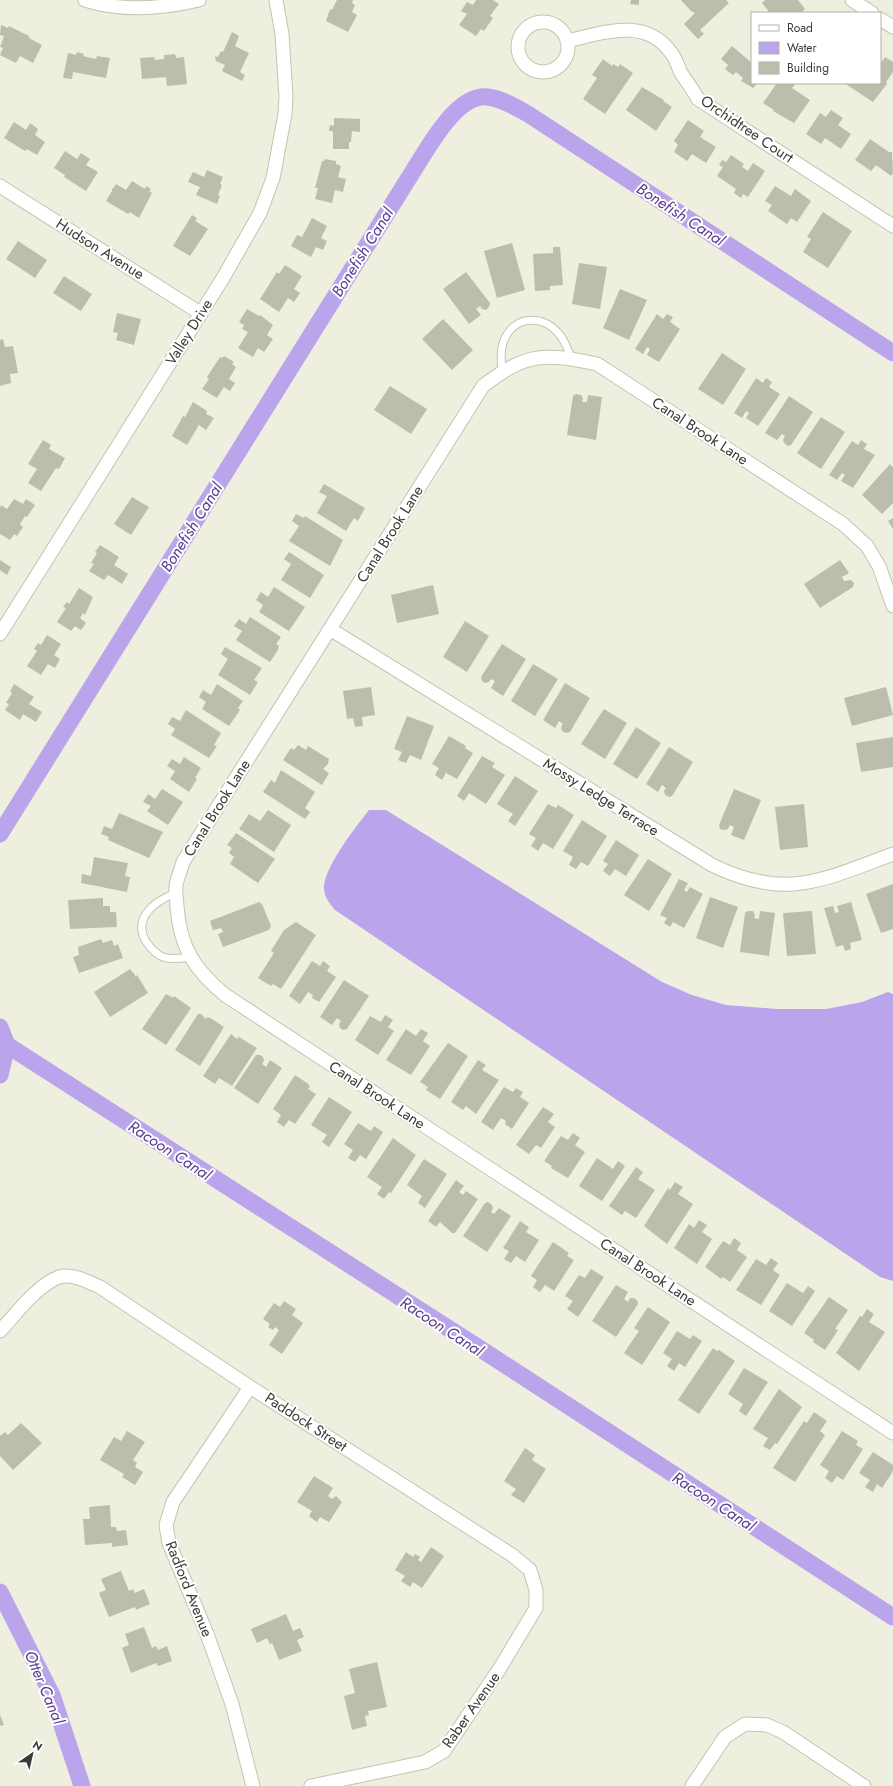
<svg xmlns="http://www.w3.org/2000/svg" width="893" height="1786" font-family="Jost,sans-serif">
<rect width="100%" height="100%" fill="#efefdf"/>
<path fill="#baa4ec" d="M369 810H386L662 982 692 995 726 1005 777 1009H826L862 1002 888 992 893 994V1281L880 1277 335 910C329 903 323 895 324 885 328 862 355 828 369 810Z"/>
<g fill="none" stroke-linecap="round" stroke-linejoin="round">
<path stroke="#baa4ec" stroke-width="17" d="M0 834 425 152C438 132 461 94 488 97 502 99 516 107 528 114L893 353
M0 1027 7 1045 493 1357 893 1617
M0 1075 7 1045
M0 1592 52 1695 82 1786"/>
</g>
<path fill="#bdbdad" d="M337 0H353L352 3 355 5 352 12 357 15 348 32 326 21 330 9 332 10Z
M476 0H493L499 4 490 16 493 18 484 31 481 29 476 36 459 25 467 14 461 11 467 2 473 5Z
M631 0H639V5L630 4Z
M681 0H726L729 3 700 30 704 34 698 39 684 24 695 13 691 11Z
M765 0H798L805 9 801 13H770L762 3Z
M1 25 8 28 9 26 29 36V38L42 45 33 63 20 56 16 63 0 55 3 48 0 47 4 36 0 35Z
M232 32 239 36 235 46 249 53 240 72 245 75 242 81 222 71 225 65 216 61 215 56 218 57 221 51 223 52Z
M732 46 752 63V83L757 84 753 88 741 81 743 78 736 72 733 75 725 69 728 65 721 59Z
M77 52 84 54 83 56 96 59 97 56 110 58 106 78 73 72 72 79 63 78 68 53 76 55Z
M175 54 176 58 184 57 187 84 167 86 166 77 142 79 140 58 154 57 155 60 164 59V55Z
M885 57 893 62V72L886 82 887 84 873 102 844 83H880V64Z
M603 59 612 66 613 64 618 67 620 64 633 73 605 114 583 99 597 78 592 75Z
M777 83H796L792 88 810 100 794 123 773 111 774 110 763 103Z
M642 87 664 100 663 101 672 107 656 131 626 110Z
M831 110 843 118 838 125 851 134 841 149 825 138 821 144 806 134 820 113 826 117Z
M334 118 360 119V132L352 131 351 142H349V149H333V131H329L330 125 334 126Z
M688 120 704 131 700 137 716 147 706 163 692 154 687 161 674 152 678 145 674 141Z
M14 122 26 130 30 123 38 129 35 135 45 142 37 155 27 149 25 151 4 138Z
M870 139 889 152H892L893 173 891 176 876 165 871 171 855 160Z
M65 151 77 159 81 153 90 159 86 165 98 172 86 191 64 177 65 175 54 168Z
M731 155 744 164 742 167 748 171 753 163 765 171 748 197 743 194 741 198 734 193 736 189 717 176 723 167 719 165 722 160 726 162Z
M325 159 336 161V164L341 166 338 177 346 179 343 192 335 190 332 203 315 199 318 188H315L322 161H324Z
M207 170 223 177 220 184 222 185 218 195 220 196 217 204 196 195 200 187 188 182 193 172 204 177Z
M132 181 145 189 146 186 151 189 149 191 152 193 139 218 130 212 128 214 106 201 112 191V188L113 189 116 184 126 190Z
M775 186 791 196 795 189 811 201 797 222 791 218 787 224 768 211 772 205 765 201Z
M823 212 852 231 828 268 803 252 811 239 807 237Z
M192 215 197 218 195 221 208 229 190 256 173 246Z
M312 218 327 226 321 238 327 241 323 250 316 247 311 257 291 246 297 235 302 237Z
M18 241 47 260 35 278 6 259Z
M512 243 525 290 497 298 484 251Z
M553 247H560L563 285 550 286V290L535 291 533 254 553 253Z
M579 263 607 267 600 309 572 304Z
M285 265 302 276 294 289 300 293 294 302 288 298 279 312 260 299 277 272 279 274Z
M466 272 490 303 489 307 486 310 482 309 480 306 476 309 481 315 469 324 443 289Z
M64 276 92 294 81 311 53 293Z
M620 289 647 300 629 340 603 328Z
M247 309 259 316 260 315 273 325 267 335 273 339 264 352 258 348 253 357 238 348 248 332 242 329 244 325 239 322Z
M117 313 141 319 134 345 116 340 118 333 113 332Z
M657 314 663 319 667 314 673 317 670 322 680 329 659 362 647 355 650 349 647 347 643 354 635 349Z
M443 319 473 350 452 370 422 339Z
M3 339 5 347 13 346 18 373 10 374 11 383 0 386V340Z
M722 353 746 369 723 405 698 389Z
M224 356 234 362 232 364 236 367 229 379 235 383 230 391 224 387 217 398 202 389 209 379 207 377 220 357 222 358Z
M756 378 763 383 766 378 772 382 769 387 780 394 758 426 746 418 749 413 746 411 742 418 734 413Z
M390 386 427 409 411 434 374 410Z
M576 394 581 395 583 398 582 402H587L588 395 602 397 596 440 567 435 573 396Z
M789 396 813 412 791 445 788 446 784 443 783 440 785 436 782 434 777 440 765 433Z
M193 402 207 411 206 414 214 418 206 430 199 425 187 445 172 436 183 416 185 417Z
M821 417 845 432 821 469 797 453Z
M43 440 51 445 49 449 65 458 59 469 56 468 41 491 28 483 37 469 28 464Z
M861 440 867 444 864 449 875 455 853 488 841 481 845 475 842 473 837 480 829 475 852 441 858 445Z
M890 464 893 467V503L882 514 862 495Z
M324 484 365 508 358 521 354 518 346 531 317 513 327 496 319 492Z
M132 497 149 507 131 535 114 524Z
M14 499 23 504 26 499 35 505 27 517 25 516 20 524 23 527 17 536 14 534 10 540 0 534V508L1 505 7 509Z
M296 514 304 518 305 516 343 540 330 566 289 541 299 526 292 521Z
M893 518V529L888 521Z
M100 545 119 557 114 565 128 574 122 584 108 575 104 580 89 571 94 564 91 563 97 553 95 552Z
M289 552 324 575 310 598 281 580 291 564 284 559Z
M0 560 11 567 7 575 0 570Z
M840 560 849 573 842 577 844 581 851 580 854 583 853 587 820 608 804 584Z
M433 585 439 614 397 623 391 595Z
M274 587 305 607 289 631 259 612 263 605 256 600 261 592 268 597Z
M79 588 93 597 85 615 83 613 80 618 86 623 81 630 75 626 71 631 57 622 66 608 63 607 67 602 69 604Z
M250 617 281 637 276 644 279 646 278 650 270 662 236 640 242 631 234 626 239 619 246 624Z
M465 621 489 636 467 672 443 657Z
M47 635 61 644 54 655 60 659 55 668 48 664 41 675 27 666 37 651 34 649 38 643 41 645Z
M502 644 526 659 503 696 491 688 495 681 491 679 489 682 485 683 482 681 481 677Z
M225 647 262 668 254 680 258 682 250 695 218 675 228 659 221 654Z
M533 664 558 679 535 716 511 701Z
M565 683 590 698 570 732 566 733 562 731 561 727 563 724 559 721 555 728 543 720Z
M14 684 34 697 29 704 42 712 36 722 23 714 20 720 5 710 9 704 6 703 12 693 10 692Z
M217 684 243 701 238 708 240 710 229 726 202 709 206 702 199 697 203 690 211 695Z
M371 687 375 715 362 717 363 726 355 727 353 718 347 719 343 691Z
M886 687 893 715 852 726 844 698Z
M604 709 627 723 605 759 581 744Z
M186 710 221 733 214 745 217 746 209 758 171 735 175 729 168 724 172 717 180 721Z
M407 716 434 726 421 760 410 755 406 763 398 760 402 752 394 749Z
M636 727 661 743 637 779 613 764Z
M449 736 466 746 465 748 473 753 457 779 446 773 442 780 435 775 439 768 432 764Z
M893 737V767L861 772 856 743Z
M298 745 306 750 308 746 329 759 328 764 323 769 329 773 322 785 283 760 291 748 294 750Z
M669 747 693 762 672 796 669 797 665 795 664 791 666 788 662 785 658 792 646 784Z
M482 756 495 763 492 767 505 775 486 804 469 793 464 801 457 796Z
M184 757 201 768 195 778 197 779 189 792 170 779 175 771 167 766 172 759 180 764Z
M281 770 315 792 305 808 310 812 305 819 263 792 271 780 275 783Z
M515 776 538 791 515 826 508 821 513 814 497 804Z
M162 789 183 802 168 825 147 811 151 806 143 802 148 794 155 799Z
M734 789 761 800 744 840 731 835 734 827 730 825 728 829 724 830 720 829 719 825Z
M548 804 556 808 558 805 574 815 553 849 543 843 538 851 531 846 536 838 529 834Z
M804 804 808 847 780 850 775 807Z
M268 810 291 825 274 852 239 829 249 814 260 821Z
M119 813 163 832 149 858 108 840 109 837 101 834 104 826 112 829Z
M582 820 607 836 588 866 581 862 576 869 569 865 573 857 563 851Z
M236 833 275 859 258 883 230 864 234 857 229 853 232 848 227 845Z
M616 840 639 855 626 876 615 869 610 876 603 871 608 864 603 861Z
M94 857 128 863 125 876 130 877 127 892 81 883 82 874 91 876Z
M648 859 672 874 649 911 624 895Z
M679 879 688 883 684 890 687 892 690 887 703 894 684 928 673 922 670 927 664 923 667 918 660 915Z
M893 884V929L881 933 866 894Z
M710 897 738 907 723 948 696 938Z
M103 898V906H110V912H116L117 927 70 929 68 900Z
M259 902 262 904 271 926 269 930 223 947 218 934 223 932 221 928 213 930 210 921Z
M851 902 862 940 850 943 851 949 845 951 843 945 836 947 824 908 833 906 835 913 839 912 837 906Z
M748 911H753L755 915 754 918 759 919 760 911 775 913 769 956 740 952 745 913Z
M812 911 816 954 787 956 783 913Z
M296 922 316 935 281 989 273 984 271 986 258 978 274 953 271 951 284 930Z
M101 939 103 943 112 940 114 946 118 944 123 958 79 973 73 957 79 955 78 947Z
M312 961 320 966 323 961 330 966 327 971 336 977 319 1002 312 998 313 995 308 992 300 1004 289 996Z
M130 969 135 975V977L137 975 148 993 110 1017 94 992Z
M344 980 369 996 347 1029 343 1030 340 1028 339 1024 341 1021 337 1018 332 1025 320 1017Z
M166 994 173 998 174 996 191 1008 166 1045 142 1029Z
M198 1014H201L206 1019 207 1017 212 1019 224 1027 200 1066 175 1050Z
M385 1015 393 1020 388 1027 394 1031 378 1055 355 1040 370 1016 381 1022Z
M406 1029 416 1036 421 1029 428 1033 423 1041 430 1046 411 1075 386 1060Z
M231 1034 237 1039 239 1037 257 1048 232 1086 219 1078 215 1084 203 1076Z
M448 1043 468 1056 440 1099 426 1090 428 1087 420 1082Z
M256 1055H260L263 1057 264 1061 262 1064 266 1067 270 1060 282 1068 258 1104 234 1088Z
M478 1060 486 1065 482 1070 499 1080 476 1114 466 1106 463 1110 451 1102Z
M295 1075 307 1083 310 1086 308 1089 316 1094 295 1124 289 1120 284 1127 277 1122 281 1115 273 1109Z
M504 1087 513 1092 516 1088 523 1092 520 1097 529 1103 512 1129 505 1124 506 1121 501 1118 493 1130 481 1122Z
M329 1097 352 1112 329 1147 322 1142 327 1135 311 1125Z
M543 1107 554 1114 548 1122 555 1127 541 1148 536 1145 529 1154 516 1145Z
M358 1123 371 1131 374 1126 383 1132 366 1159 360 1155 355 1162 348 1158 353 1150 344 1144Z
M573 1133 580 1138 575 1145 585 1152 568 1178 551 1168 552 1166 544 1161 561 1136 568 1140Z
M393 1138 416 1155 391 1193 389 1192 384 1199 377 1194 382 1187 367 1177Z
M597 1158 613 1169 618 1161 625 1166 602 1201 579 1186Z
M424 1159 447 1174 425 1208 418 1203 422 1196 407 1185Z
M636 1167 643 1172 638 1179 655 1190 636 1218 625 1211 622 1215 609 1206Z
M456 1180 464 1186 459 1192 463 1195 466 1191 478 1199 455 1233H452L440 1222 436 1227 428 1221Z
M675 1182 683 1187 678 1194 693 1204 667 1244 644 1226 668 1188 670 1190Z
M488 1202 492 1205 493 1208 491 1212 494 1214 499 1208 511 1216 487 1252 463 1236 485 1203Z
M699 1220 707 1225 702 1232 712 1239 697 1264 674 1248 689 1224 694 1228Z
M520 1221 529 1227 526 1232 539 1240 525 1262 516 1256 511 1263 504 1259 509 1251 503 1248Z
M734 1238 741 1243 737 1250 747 1257 730 1282 723 1277 721 1279 705 1267 723 1241 730 1245Z
M553 1242 569 1253 567 1256 574 1260 554 1291 545 1285 540 1292 533 1287 537 1280 531 1276Z
M771 1258 778 1263 773 1270 780 1275 761 1305 736 1290 756 1259 766 1265Z
M591 1269 604 1277 578 1317 567 1309 573 1301 565 1296 579 1275 585 1278Z
M787 1283 803 1293 808 1286 815 1291 792 1326 769 1311Z
M616 1285 628 1292 624 1299 628 1302 630 1298H634L637 1300 638 1304 616 1337 592 1321Z
M829 1297 848 1310 835 1329 838 1330 825 1350 813 1342 814 1340 804 1333Z
M284 1301 296 1309 292 1315 303 1323 282 1354 269 1345 279 1330 275 1327 273 1330 268 1327 270 1324 263 1319 274 1303 280 1307Z
M648 1307 670 1322 642 1365 624 1353 639 1331 634 1328Z
M867 1309 874 1314 869 1322 885 1332 859 1371 836 1353 860 1316 862 1317Z
M677 1331 690 1339 693 1335 702 1341 685 1367 679 1363 674 1371 667 1366 672 1359 663 1353Z
M713 1348 717 1351 719 1350 735 1361 699 1414 678 1400Z
M744 1368 768 1382 746 1416 739 1411 743 1404 728 1394Z
M779 1389 802 1407 777 1444 775 1443 770 1450 763 1446 768 1438 753 1429Z
M814 1412 827 1421 820 1431 825 1435 795 1482 773 1468 804 1421 807 1423Z
M21 1423 42 1443 13 1470 0 1456V1436L5 1432 8 1435Z
M127 1431 145 1442 133 1460 137 1463 135 1467 143 1472 135 1485 122 1477 124 1474 100 1460 114 1437 121 1441Z
M842 1431 858 1441 856 1445 863 1449 843 1480 837 1476 832 1483 825 1478 829 1471 820 1465Z
M525 1448 535 1455 532 1460 546 1469 524 1503 511 1495 516 1489 504 1481Z
M873 1452 893 1465V1471L882 1488 877 1484 873 1492 865 1487 870 1480 859 1473Z
M314 1476 333 1488 328 1496 332 1499 336 1496 342 1502 329 1522 320 1517 317 1522 309 1516 312 1511 297 1502Z
M110 1505 111 1527H116L117 1531 126 1530 128 1545 112 1547V1543L85 1545 83 1519H90L89 1507Z
M431 1547 444 1556 422 1588 413 1582 410 1587 401 1581 405 1576 395 1570 406 1552 413 1557 415 1554 420 1557 418 1560 421 1562Z
M121 1571 129 1591 133 1589 135 1593 144 1589 150 1604 136 1610 135 1607 109 1617 99 1593 106 1590 101 1579Z
M286 1614 293 1631 300 1628 304 1637 297 1640 302 1651 279 1660 272 1643 270 1644 267 1638 257 1643 251 1629Z
M144 1627 152 1648 156 1646 158 1650 167 1646 172 1661 158 1666 156 1663 131 1673 122 1648 129 1645 125 1634Z
M377 1662 387 1707 368 1711 369 1715 365 1716 367 1726 352 1730 344 1696 355 1693 349 1669Z
M0 1715 4 1725 0 1726Z"/>
<g fill="none" stroke-linecap="round" stroke-linejoin="round">
<defs>
<path id="lane" d="M502 371C501 360 500 348 505 338 516 315 544 315 559 334 565 340 568 351 572 359
M176 893C157 900 133 916 145 940 149 946 155 954 163 957 171 960 182 958 191 957"/>
<path id="street" d="M85 0C122 12 161 9 199 0
M852 0 872 13
M880 19 893 27
M518 47a25 25 0 1 1 50 0a25 25 0 1 1-50 0Z
M567 41C603 33 646 16 672 54 676 59 678 67 681 73 687 82 693 90 698 99L893 226
M0 186 200 313
M893 606 879 566 867 546 843 524 597 364C545 353 527 352 483 386L183 862C181 870 177 878 176 886 175 892 177 900 177 907 180 948 195 970 225 995L893 1433
M330 629 712 865C785 901 823 880 893 854
M0 634 223 278 260 213 273 178 285 114 286 96 282 34 276 0
M0 1331C16 1314 36 1286 59 1277 72 1273 88 1282 100 1287L250 1387 512 1555 530 1570 536 1590V1608L500 1668 444 1751 425 1762 311 1786
M250 1387 173 1502 166 1525 169 1543 207 1634 232 1704 253 1786
M692 1786 725 1737 745 1724 767 1725 783 1732 864 1786"/>
</defs>
<use href="#lane" stroke="#c3c4b4" stroke-width="9"/>
<use href="#street" stroke="#c3c4b4" stroke-width="15"/>
<use href="#lane" stroke="#fff" stroke-width="7"/>
<use href="#street" stroke="#fff" stroke-width="13"/>
</g>
<g text-anchor="middle" stroke-width="4" stroke-linejoin="round" paint-order="stroke">
<g font-size="15" fill="#3c3c36" stroke="#fff">
<text transform="translate(747 129) rotate(34)" y="5">Orchidtree Court</text>
<text transform="translate(100 249) rotate(32)" y="5">Hudson Avenue</text>
<text transform="translate(189 332) rotate(-58)" y="5">Valley Drive</text>
<text transform="translate(700 431) rotate(33)" y="5">Canal Brook Lane</text>
<text transform="translate(390 534) rotate(-58)" y="5">Canal Brook Lane</text>
<text transform="translate(601 797) rotate(32)" y="5">Mossy Ledge Terrace</text>
<text transform="translate(217 808) rotate(-58)" y="5">Canal Brook Lane</text>
<text transform="translate(377 1095) rotate(33)" y="5">Canal Brook Lane</text>
<text transform="translate(648 1272) rotate(33)" y="5">Canal Brook Lane</text>
<text transform="translate(306 1422) rotate(33)" y="5">Paddock Street</text>
<text transform="translate(189 1589) rotate(68)" y="5">Radford Avenue</text>
<text transform="translate(471 1710) rotate(-55)" y="5">Raber Avenue</text>
</g>
<g font-size="16" font-style="italic" fill="#5b3b8f" stroke="#fff">
<text transform="translate(681 214) rotate(33)" y="6">Bonefish Canal</text>
<text transform="translate(362 252) rotate(-58)" y="6">Bonefish Canal</text>
<text transform="translate(191 527) rotate(-58)" y="6">Bonefish Canal</text>
<text transform="translate(170 1150) rotate(33)" y="6">Racoon Canal</text>
<text transform="translate(442 1326) rotate(33)" y="6">Racoon Canal</text>
<text transform="translate(714 1501) rotate(33)" y="6">Racoon Canal</text>
<text transform="translate(45 1687) rotate(67)" y="6">Otter Canal</text>
</g>
</g>
<rect x="751" y="12" width="130" height="72" fill="#ffffff" stroke="#b1b1af"/>
<rect x="759" y="25" width="20" height="6" fill="#ffffff" stroke="#b1b1af"/>
<text x="787" y="32" font-size="12" fill="#3c3c36">Road</text>
<rect x="759" y="42" width="20" height="12" fill="#baa4ec" stroke="#b1b1af"/>
<text x="787" y="52" font-size="12" fill="#3c3c36">Water</text>
<rect x="759" y="62" width="20" height="12" fill="#bdbdad" stroke="#b1b1af"/>
<text x="787" y="72" font-size="12" fill="#3c3c36">Building</text>
<g transform="translate(32 1754) rotate(34)" stroke="#ffffff" stroke-width="3" paint-order="stroke">
<path d="M0-3L7 15L0 10L-7 15Z" fill="#3c3c36"/>
<text y="-6" font-size="11" font-weight="bold" text-anchor="middle" fill="#3c3c36">N</text>
</g>
</svg>
